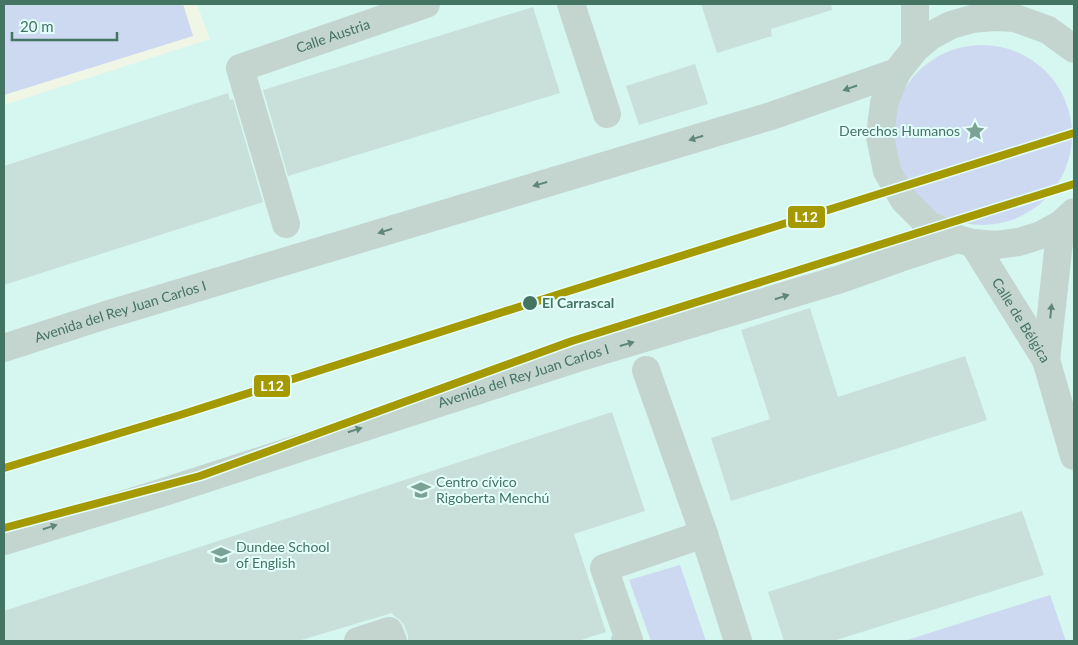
<svg xmlns="http://www.w3.org/2000/svg" width="1078" height="645" font-family="Lato,sans-serif">
<rect width="100%" height="100%" fill="#e4f6f4"/>
<path fill="#d6f6f0" d="M4 4H1074V641H4Z"/>
<path fill="#f0f6e6" d="M4 4H197L210 39 4 105Z"/>
<path fill="#cdd9f0" d="M4 4H183L193 36 4 95Z
M892 135a90 90 0 1 1 180 0a90 90 0 1 1-180 0Z
M680 565 706 641H651L629 580Z
M1050 595 1066 641H904Z"/>
<path fill="#c9e0da" d="M701 4H831L832 10 771 29 772 36 717 53Z
M533 7 560 93 288 176 263 90Z
M695 64 708 104 639 125 626 86Z
M228 93 230 100 233 99 263 202 4 285V166Z
M810 308 838 397 965 356 987 420 731 501 711 438 770 419 741 330Z
M612 412 645 511 574 534 606 632 578 641H408V635L404 625 399 619 394 616 392 613 298 641H4V611Z
M1022 511 1044 575 833 641H784L768 592Z"/>
<g fill="none" stroke-linecap="round" stroke-linejoin="round">
<g stroke="#c4d5cf" stroke-width="28">
<path d="M571 4 607 114"/>
<path d="M915 49V4"/>
<path id="s1" d="M286 224 240 68 426 4"/>
<path id="s2" d="M973 243 1046 360 1074 456"/>
<path d="M1046 360 1061 224"/>
<path d="M646 370 704 534 738 641"/>
<path d="M358 641 389 631 393 641"/>
<path d="M625 641 629 640 604 568 704 534"/>
</g>
<g stroke="#c4d5cf" stroke-width="28">
<path d="M1074 49 1048 30 1015 18 993 17 972 19 951 25 932 35 915 49 897 72 884 103 880 137 887 171 904 200 928 224 958 239 973 243 996 245 1019 242 1041 235 1061 224 1074 212"/>
<path id="s3" d="M4 348 106 315 771 116 897 72"/>
<path id="s4" d="M4 541 161 493 584 356 841 279 900 258 958 239"/>
</g>
<defs>
<path id="metro-1" d="M4 468 180 415 569 291 1074 133
M4 528 200 476 572 341 1074 184"/>
</defs>
<use href="#metro-1" stroke="#e4fffb" stroke-width="11"/>
<use href="#metro-1" stroke="#a49a00" stroke-width="8"/>
</g>
<defs><path id="oneway-solid" d="M-6-.8H1V-3.2L6.5 0L1 3.2V.8H-6Z" transform="scale(1.25)"/></defs>
<g fill="#5e8778">
<use href="#oneway-solid" transform="translate(850 88) rotate(161)"/>
<use href="#oneway-solid" transform="translate(696 138) rotate(163)"/>
<use href="#oneway-solid" transform="translate(540 184) rotate(164)"/>
<use href="#oneway-solid" transform="translate(385 231) rotate(163)"/>
<use href="#oneway-solid" transform="translate(782 297) rotate(-17)"/>
<use href="#oneway-solid" transform="translate(1051 311) rotate(-84)"/>
<use href="#oneway-solid" transform="translate(627 344) rotate(-16)"/>
<use href="#oneway-solid" transform="translate(355 430) rotate(-18)"/>
<use href="#oneway-solid" transform="translate(50 527) rotate(-17)"/>
</g>
<defs>
<symbol id="sight-bare" viewBox="-9 -9 18 18"><path d="M0-6L1.8-2.2L6-1.7L2.9 1.2L3.7 5.4L0 3.3L-3.7 5.4L-2.9 1.2L-6-1.7L-1.8-2.2Z" fill="#7ca295" stroke="#e4fffb" stroke-width="2.5" paint-order="stroke"/></symbol>
<symbol id="school-bare" viewBox="-9 -9 18 18"><path d="M0-5L7-2L0 1L-7-2ZM-4 1L0 2.5L4 1V4Q0 6-4 4Z" fill="#7ca295" stroke="#e4fffb" stroke-width="2.5" paint-order="stroke"/></symbol>
</defs>
<g fill-rule="evenodd">
<use href="#sight-bare" x="961" y="117" width="28" height="28"/>
<use href="#school-bare" x="407" y="476" width="28" height="28"/>
<use href="#school-bare" x="207" y="541" width="28" height="28"/>
</g>
<circle fill="#447462" stroke="#e4fffb" stroke-width="2" cx="530" cy="303" r="8"/>
<g text-anchor="middle" stroke-width="4" stroke-linejoin="round" paint-order="stroke">
<g font-size="14" fill="#447462" stroke="#e4fffb">
<text dy="5" stroke="none"><textPath href="#s1" startOffset="261">Calle Austria</textPath></text>
<text dy="5" stroke="none"><textPath href="#s3" startOffset="122">Avenida del Rey Juan Carlos I</textPath></text>
<text dy="5" stroke="none"><textPath href="#s2" startOffset="91">Calle de Bélgica</textPath></text>
<text dy="5" stroke="none"><textPath href="#s4" startOffset="545">Avenida del Rey Juan Carlos I</textPath></text>
</g>
<g font-size="14" fill="#447462" stroke="#e4fffb" text-anchor="start">
<text x="960" y="136" text-anchor="end">Derechos Humanos</text>
<text x="436" y="487">Centro cívico<tspan x="436" dy="16">Rigoberta Menchú</tspan></text>
<text x="236" y="552">Dundee School<tspan x="236" dy="16">of English</tspan></text>
</g>
<g font-size="14" font-weight="bold" fill="#447462" stroke="#e4fffb" text-anchor="start">
<text x="542" y="308">El Carrascal</text>
</g>
</g>
<g stroke="#e4fffb" stroke-width="2">
<rect x="787" y="205" width="39" height="24" rx="5" fill="#a49a00"/>
<rect x="253" y="374" width="38" height="24" rx="5" fill="#a49a00"/>
</g>
<g font-size="14" text-anchor="middle" font-weight="bold" fill="#fff">
<text x="806" y="222">L12</text>
<text x="272" y="391">L12</text>
</g>
<rect width="1078" height="645" fill="none" stroke="#447462" stroke-width="10"/>
<path d="M12 32v8h105v-8" fill="none" stroke="#447462" stroke-width="2.5"/>
<text x="20" y="32" font-size="15" fill="#447462" stroke="#e4fffb" stroke-width="4" paint-order="stroke">20 m</text>
</svg>
